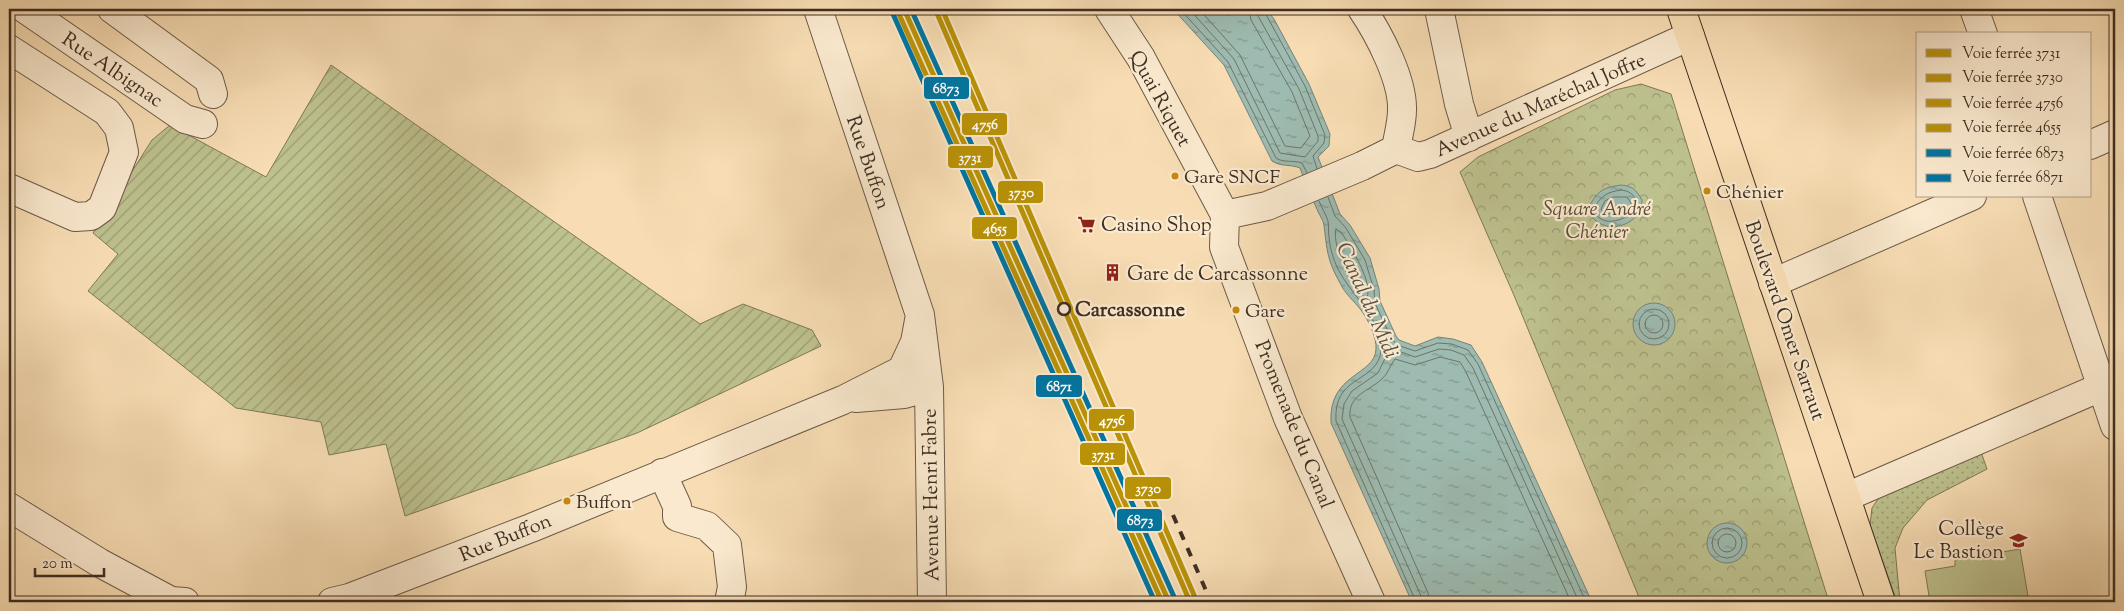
<svg xmlns="http://www.w3.org/2000/svg" width="2124" height="611" font-family="'Sorts Mill Goudy',serif">
<defs>
<pattern id="grass-dots" width="8" height="8" patternUnits="userSpaceOnUse" patternTransform="scale(1.25)"><rect width="8" height="8" fill="#bdc18e"/><path d="M2 2h.1M6 6h.1" fill="none" stroke="#9b9d74" stroke-width="1.8" stroke-linecap="round"/></pattern>
<pattern id="park-crowns" width="20" height="18" patternUnits="userSpaceOnUse" patternTransform="scale(1.25)"><rect width="20" height="18" fill="#bdc18e"/><path d="M2 6a3 3 0 1 1 6 0M12 15a3 3 0 1 1 6 0" fill="none" stroke="#9b9d74"/></pattern>
<pattern id="garden-furrows" width="10" height="10" patternUnits="userSpaceOnUse" patternTransform="scale(1.25)"><rect width="10" height="10" fill="#bdc18e"/><path d="M-1 1l2-2M0 10L10 0M9 11l2-2" fill="none" stroke="#9b9d74"/></pattern>
<pattern id="water-ripples" width="26" height="14" patternUnits="userSpaceOnUse" patternTransform="scale(1.25)"><rect width="26" height="14" fill="#9dbbb0"/><path d="M2 4q2-2 4 0t4 0M15 11q2-2 4 0t4 0" fill="none" stroke="#81988f"/></pattern>
</defs>
<rect width="100%" height="100%" fill="#f8ddb4"/>
<filter id="stains"><feTurbulence type="fractalNoise" baseFrequency=".004" numOctaves="4"/><feColorMatrix values="0 0 0 0 .2 0 0 0 0 .09 0 0 0 0 .02 0 0 0 .5 -.17"/></filter>
<radialGradient id="worn" r=".72"><stop offset=".6" stop-color="#630" stop-opacity="0"/><stop offset="1" stop-color="#630" stop-opacity=".3"/></radialGradient>
<path fill="url(#grass-dots)" stroke="#7e7858" d="M1981 452 1987 469 1927 500 1903 528 1895 548 1900 602H1897L1870 525 1872 508 1880 496Z"/>
<path fill="url(#park-crowns)" stroke="#7e7858" d="M1641 84 1671 94 1829 602H1641L1513 293 1460 172 1478 157 1615 90Z"/>
<path fill="url(#garden-furrows)" stroke="#7e7858" d="M331 65 700 324 743 304 812 330 821 346 637 433 405 516 386 444 329 455 321 422 236 408 88 291 118 254 93 233 152 140 170 125 266 177Z"/>
<path fill="#bdc18e" stroke="#7e7858" d="M2020 549 2029 602H1930L1925 571 1955 566V560Z"/>
<path fill="url(#water-ripples)" stroke="#778378" d="M1173 9H1266L1274 19 1309 84 1330 134 1329 146 1318 157 1340 214 1350 225 1370 258 1379 289 1380 301 1396 336 1399 340 1415 346 1438 337 1453 339 1471 345 1482 362 1592 602H1412L1331 423C1328 373 1375 376 1376 349 1377 338 1368 319 1361 310 1354 301 1345 294 1340 283 1327 260 1327 250 1324 225 1323 219 1318 213 1316 207 1310 194 1305 181 1300 168 1290 164 1281 167 1272 161L1224 65Z
M1621 185C1633 186 1636 190 1642 200 1642 229 1596 238 1588 208 1598 191 1601 188 1621 185Z
M1633 324a21 21 0 1 1 42 0a21 21 0 1 1-42 0Z
M1707 543a20 20 0 1 1 40 0a20 20 0 1 1-40 0Z"/>
<g fill="none" stroke-linecap="round" stroke-linejoin="round">
<path stroke="#6e746a" stroke-width="1" d="M1180 9 1228 62 1276 158C1283 163 1293 160 1302 163L1307 173
M1189 9 1234 59 1280 153 1305 157 1318 141V136L1299 89 1258 16 1257 9
M1199 9 1240 55 1285 146 1301 148 1310 136 1292 92 1251 20 1249 9
M1263 9 1305 86 1325 135 1324 143 1313 156 1317 169
M1621 190C1630 191 1633 194 1637 202L1635 210C1625 221 1599 229 1594 209 1600 196 1607 192 1621 190Z
M1328 197 1335 216 1346 228 1365 260 1374 290 1375 303 1391 338 1397 345 1415 351 1438 343 1452 344 1468 350 1478 364 1586 602
M1614 197H1627L1631 203 1630 206 1619 214H1604L1601 209 1605 201Z
M1319 201C1321 207 1326 214 1328 221 1329 226 1328 232 1329 237 1330 248 1333 259 1338 269 1350 294 1389 327 1380 356 1372 383 1333 377 1336 421L1416 602
M1336 229 1341 232C1350 246 1373 281 1367 298 1352 293 1331 244 1336 229Z
M1639 324a15 15 0 1 1 30 0a15 15 0 1 1-30 0Z
M1645 324a9 9 0 1 1 18 0a9 9 0 1 1-18 0Z
M1712 543a15 15 0 1 1 30 0a15 15 0 1 1-30 0Z
M1718 543a9 9 0 1 1 18 0a9 9 0 1 1-18 0Z
M1422 602 1421 596 1342 419 1344 404 1352 391 1378 373 1390 348 1415 357 1439 349 1451 350 1464 355 1473 368 1579 602
M1430 602 1428 593 1350 417C1348 395 1369 391 1382 379 1388 374 1390 365 1395 359L1415 365 1440 357 1460 362 1466 372 1571 602"/>
<defs>
<path id="minor" d="M25 9 185 119 203 124
M112 9 209 80 213 94
M818 9 920 315 929 387 932 602
M1109 9 1141 58 1225 215
M1362 9C1379 34 1403 80 1402 110 1402 123 1398 136 1396 149
M1439 9 1459 104 1469 137
M1974 9 1983 34
M9 49 107 112 119 128 124 152 102 208 91 216 75 217 9 188
M2090 145 2115 134
M2037 196 2115 426
M1225 215 1267 206 1362 166 1396 149 1418 157 1430 154 1690 36
M1225 215 1224 247 1288 418 1371 602
M1773 283 1972 196
M856 398 904 394 929 387
M662 473 677 506V517L707 526 727 545 732 587 729 602
M1846 497 2115 381
M9 507 100 563 171 601 185 602
M332 602 349 598 531 528 843 400 902 370 915 342 920 315"/>
<path id="major" d="M1681 9 1881 602"/>
</defs>
<use href="#minor" stroke="#6c5a47" stroke-width="30"/>
<use href="#major" stroke="#3e2e23" stroke-width="30"/>
<use href="#minor" stroke="#fae9ce" stroke-width="28"/>
<use href="#major" stroke="#f8ddb4" stroke-width="28"/>
<path stroke="#3e2e23" stroke-width="4" stroke-dasharray="9 9" stroke-linecap="butt" d="M1173 515 1211 602"/>
<defs>
<path id="rail-1" d="M904 9 1169 602"/>
<path id="rail-2" d="M942 9 1197 602"/>
<path id="rail-3" d="M936 11 1190 602"/>
<path id="rail-4" d="M898 12 1162 602"/>
<path id="rail-5" d="M911 9 1175 599"/>
<path id="rail-6" d="M893 14 1155 602"/>
</defs>
<use href="#rail-1" stroke="#fae9ce" stroke-width="9"/>
<use href="#rail-2" stroke="#fae9ce" stroke-width="9"/>
<use href="#rail-3" stroke="#fae9ce" stroke-width="9"/>
<use href="#rail-4" stroke="#fae9ce" stroke-width="9"/>
<use href="#rail-5" stroke="#fae9ce" stroke-width="9"/>
<use href="#rail-6" stroke="#fae9ce" stroke-width="9"/>
<use href="#rail-1" stroke="#b99207" stroke-width="5"/>
<use href="#rail-2" stroke="#b99207" stroke-width="5"/>
<use href="#rail-3" stroke="#b99207" stroke-width="5"/>
<use href="#rail-4" stroke="#b99207" stroke-width="5"/>
<use href="#rail-5" stroke="#0075a1" stroke-width="5"/>
<use href="#rail-6" stroke="#0075a1" stroke-width="5"/>
</g>
<defs>
<symbol id="supermarket-bare" viewBox="-9 -9 18 18"><path d="M-6-5.5h2.5l.6 2H6L4.5 2H-2.5L-4.4-4H-6ZM-1.5 3.2a1.3 1.3 0 1 0 .1 0ZM3 3.2a1.3 1.3 0 1 0 .1 0Z" fill="#8f2418" stroke="#fae9ce" stroke-width="2.5" paint-order="stroke"/></symbol>
<symbol id="building-bare" viewBox="-9 -9 18 18"><path d="M-4-6H4V6H1V3H-1V6H-4ZM-2.5-4.3h1.7v1.8h-1.7ZM.8-4.3h1.7v1.8H.8ZM-2.5-1h1.7V.8h-1.7ZM.8-1h1.7V.8H.8Z" fill="#8f2418" stroke="#fae9ce" stroke-width="2.5" paint-order="stroke"/></symbol>
<symbol id="school-bare" viewBox="-9 -9 18 18"><path d="M0-5L7-2L0 1L-7-2ZM-4 1L0 2.5L4 1V4Q0 6-4 4Z" fill="#8f2418" stroke="#fae9ce" stroke-width="2.5" paint-order="stroke"/></symbol>
</defs>
<g fill-rule="evenodd">
<use href="#supermarket-bare" x="1074" y="212" width="25" height="25"/>
<use href="#building-bare" x="1100" y="260" width="25" height="25"/>
<use href="#school-bare" x="2006" y="528" width="25" height="25"/>
</g>
<g fill="#c98809" stroke="#fae9ce" stroke-width="2">
<circle cx="1175" cy="176" r="4.5"/>
<circle cx="1707" cy="191" r="4.5"/>
<circle cx="1236" cy="310" r="4.5"/>
<circle cx="567" cy="501" r="4.5"/>
</g>
<circle fill="#fae9ce" stroke="#3e2e23" stroke-width="2.5" cx="1064" cy="309" r="6"/>
<g text-anchor="middle" stroke-width="4.5" stroke-linejoin="round" paint-order="stroke">
<g font-size="19" fill="#3e2e23" stroke="#fae9ce" text-anchor="start">
<text x="1184" y="183">Gare SNCF</text>
<text x="1716" y="198">Chénier</text>
<text x="1245" y="317">Gare</text>
<text x="576" y="508">Buffon</text>
</g>
<g font-size="20" fill="#3e2e23" stroke="#fae9ce">
<text transform="translate(113 69) rotate(34)" y="7">Rue Albignac</text>
<text transform="translate(1161 98) rotate(61)" y="7">Quai Riquet</text>
<text transform="translate(1540 104) rotate(-24)" y="7">Avenue du Maréchal Joffre</text>
<text transform="translate(869 162) rotate(71)" y="7">Rue Buffon</text>
<text transform="translate(1786 320) rotate(71)" y="7">Boulevard Omer Sarraut</text>
<text transform="translate(1295 424) rotate(68)" y="7">Promenade du Canal</text>
<text transform="translate(930 495) rotate(-91)" y="7">Avenue Henri Fabre</text>
<text transform="translate(505 537) rotate(-22)" y="7">Rue Buffon</text>
</g>
<g font-size="20" font-style="italic" fill="#574b38" stroke="#fae9ce">
<text x="1597" y="215">Square André<tspan x="1597" dy="23">Chénier</tspan></text>
</g>
<g font-size="20" fill="#3e2e23" stroke="#fae9ce" text-anchor="start">
<text x="1101" y="231">Casino Shop</text>
<text x="1127" y="280">Gare de Carcassonne</text>
<text x="2004" y="535" text-anchor="end">Collège<tspan x="2004" dy="23">Le Bastion</tspan></text>
</g>
<g font-size="20" font-weight="bold" fill="#3e2e23" stroke="#fae9ce" text-anchor="start">
<text x="1075" y="316">Carcassonne</text>
</g>
<g font-size="21" font-style="italic" fill="#565146" stroke="#fae9ce">
<text transform="translate(1368 300) rotate(66)" y="7">Canal du Midi</text>
</g>
</g>
<g stroke="#fae9ce" stroke-width="2">
<rect x="923" y="76" width="47" height="24" rx="5" fill="#0075a1"/>
<rect x="961" y="112" width="47" height="24" rx="5" fill="#b99207"/>
<rect x="947" y="145" width="47" height="24" rx="5" fill="#b99207"/>
<rect x="997" y="180" width="47" height="24" rx="5" fill="#b99207"/>
<rect x="971" y="216" width="47" height="24" rx="5" fill="#b99207"/>
<rect x="1035" y="374" width="48" height="24" rx="5" fill="#0075a1"/>
<rect x="1088" y="408" width="47" height="24" rx="5" fill="#b99207"/>
<rect x="1079" y="442" width="47" height="24" rx="5" fill="#b99207"/>
<rect x="1124" y="476" width="48" height="24" rx="5" fill="#b99207"/>
<rect x="1116" y="508" width="47" height="24" rx="5" fill="#0075a1"/>
</g>
<g font-size="14" text-anchor="middle" font-weight="bold" fill="#fff">
<text x="946" y="93">6873</text>
<text x="985" y="129">4756</text>
<text x="970" y="162">3731</text>
<text x="1021" y="197">3730</text>
<text x="995" y="233">4655</text>
<text x="1059" y="391">6871</text>
<text x="1112" y="425">4756</text>
<text x="1103" y="459">3731</text>
<text x="1148" y="493">3730</text>
<text x="1140" y="525">6873</text>
</g>
<rect width="2124" height="611" fill="none" stroke="#f8ddb4" stroke-width="30"/>
<rect x="10" y="10" width="2104" height="591" fill="none" stroke="#3e2e23" stroke-width="2.5"/>
<rect x="15" y="15" width="2094" height="581" fill="none" stroke="#3e2e23"/>
<rect x="1916" y="32" width="175" height="165" fill="#fae9ce" stroke="#af9e8a"/>
<rect x="1926" y="49" width="25" height="8" fill="#b99207" stroke="#af9e8a"/>
<text x="1962" y="58" font-size="15" fill="#3e2e23">Voie ferrée 3731</text>
<rect x="1926" y="74" width="25" height="8" fill="#b99207" stroke="#af9e8a"/>
<text x="1962" y="82" font-size="15" fill="#3e2e23">Voie ferrée 3730</text>
<rect x="1926" y="99" width="25" height="8" fill="#b99207" stroke="#af9e8a"/>
<text x="1962" y="108" font-size="15" fill="#3e2e23">Voie ferrée 4756</text>
<rect x="1926" y="124" width="25" height="8" fill="#b99207" stroke="#af9e8a"/>
<text x="1962" y="132" font-size="15" fill="#3e2e23">Voie ferrée 4655</text>
<rect x="1926" y="149" width="25" height="8" fill="#0075a1" stroke="#af9e8a"/>
<text x="1962" y="158" font-size="15" fill="#3e2e23">Voie ferrée 6873</text>
<rect x="1926" y="174" width="25" height="8" fill="#0075a1" stroke="#af9e8a"/>
<text x="1962" y="182" font-size="15" fill="#3e2e23">Voie ferrée 6871</text>
<path d="M35 568v8h69v-8" fill="none" stroke="#3e2e23" stroke-width="2.5"/>
<text x="42" y="568" font-size="15" fill="#3e2e23" stroke="#fae9ce" stroke-width="4" paint-order="stroke">20 m</text>
<rect width="100%" height="100%" filter="url(#stains)"/>
<rect width="100%" height="100%" fill="url(#worn)"/>
</svg>
